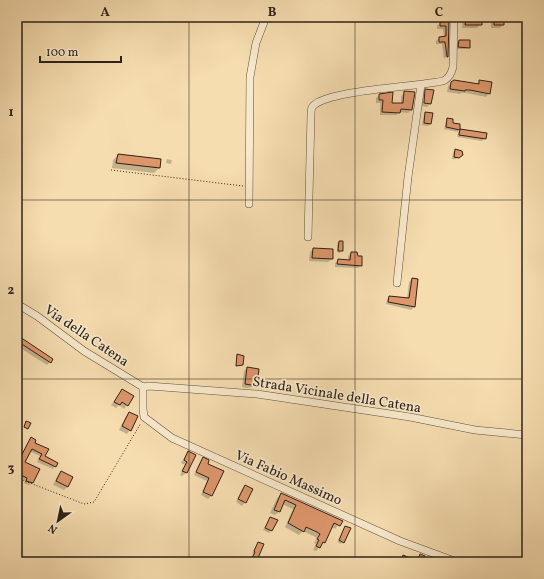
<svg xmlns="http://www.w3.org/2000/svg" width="544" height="579" font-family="Vollkorn,serif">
<rect width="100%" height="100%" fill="#f6ddb0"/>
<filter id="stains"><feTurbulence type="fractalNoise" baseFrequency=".005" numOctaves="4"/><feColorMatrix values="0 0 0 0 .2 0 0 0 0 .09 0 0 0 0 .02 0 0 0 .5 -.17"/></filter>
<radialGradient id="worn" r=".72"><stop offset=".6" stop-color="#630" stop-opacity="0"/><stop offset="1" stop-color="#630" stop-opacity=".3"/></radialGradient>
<path fill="#0003" d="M463 17H481V24L477 28H462Z
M491 17H503V25L500 28H491Z
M448 22 447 56 444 59 442 44H436V41L439 38 444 37 443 29H437V26L440 23Z
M459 41 469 47 467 49H457V43Z
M480 81 489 93 486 97 466 93H462L460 94 447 92 448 86 451 83 476 84Z
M426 90 430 104 427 107 421 106 422 94Z
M405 92 412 109 408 113 400 112 396 115H380V103H376V98L380 95 391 104H401V96Z
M426 113 430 124 428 126 422 125 424 115Z
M448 119 452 123 459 125 458 132 444 129 446 121Z
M460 130 485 138 482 141 457 137 458 133Z
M455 150 462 154 456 159H452L453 153Z
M118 155 160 160 159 168 154 173 112 168 113 160Z
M167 159 172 160 171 164 166 163Z
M339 242 342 250 340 253 337 252V244Z
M313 249 332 259 328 262 309 261 310 252Z
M351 253 361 265 358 268 335 267V263L338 260H348V256Z
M412 279 414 307 411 310 386 304 387 299 390 297 407 299 409 282Z
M17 336 50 362 47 365 17 346Z
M247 368 256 384 252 387 247 388 242 387 244 371Z
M123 390 127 405 124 409 119 405 116 408 111 405Z
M130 413V430L127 434 119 430 126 416Z
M31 439 34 443 47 450 44 457 55 466 53 469 37 462 40 456 29 451 23 462 32 482 29 485 24 483 25 481 17 477V463Z
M188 452 195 455 186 473 182 476 180 475 185 465 181 463 185 456Z
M203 459 206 464 223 471 211 496 208 499 201 495 207 481 194 475 200 462Z
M61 472 72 477 67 487 64 490 53 485 58 475Z
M246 486 245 502 242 506 236 502 242 489Z
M281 494 341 521 335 529 331 527 324 542 316 551 313 550 316 544 314 543 317 538 303 531 299 535 285 527 293 509 282 504 279 512 275 515 270 513 277 498Z
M271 518 276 521 269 533 263 530Z
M346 527 343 542 341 544 337 542Z
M258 543 257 562H248L251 560 254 554 252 553Z
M421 555V562H398L404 556 415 562Z"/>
<path fill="#df966b" stroke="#2c2218" d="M466 17H482V25H465Z
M494 17H504V25H494Z
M449 21 448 57H447L445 42H439V37L446 36V26H440V22Z
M459 40H470V48L458 47Z
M454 80 479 84V80L492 82 490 94 470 90H465V91L450 89 451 82Z
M425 89 434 90 431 104 424 103Z
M404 91 415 92 412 110 401 109 400 113 382 112 383 100H379V94L393 92 392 103H403Z
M425 112 433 113 431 124 424 123Z
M447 118 453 119V123L460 124V130L446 127Z
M460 129 487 133 486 139 459 135Z
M455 149 462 151 463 155 459 158 454 157Z
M118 154 161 159 160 168 116 163Z
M339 241H343V251H338Z
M313 248 333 249V259L312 258Z
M351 252H357L358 256H362V266L337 264 338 259 350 260Z
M412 278 418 279 415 307 388 302 389 296 409 298Z
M17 335 53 359 51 363 17 341Z
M237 354 244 356 243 365 236 366Z
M247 367 259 369 257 384 251 385 245 384Z
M122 389 134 396 128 406 122 402 120 405 114 402Z
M129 412 138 416 131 431 122 426Z
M26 421 31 423 28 429 24 427Z
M31 437 36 440 35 443 49 449 45 456 58 463 56 467 39 459 42 454 32 449 25 462 40 469 33 483 26 481 27 478 17 473V464Z
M188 451 196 455 187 473 182 471 187 462 184 460Z
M203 457 209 460 208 464 224 471 212 496 203 492 209 478 196 472Z
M61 471 73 477 68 487 56 481Z
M245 485 253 489 246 503 238 499Z
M281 493 343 521 340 526 334 523 325 543 323 542 320 548 316 546 319 540 317 539 320 534 317 532 306 527 304 532 288 523 296 505 285 500 280 512 274 510Z
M270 517 278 520 272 531 265 528Z
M345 526 351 528 344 543 339 540Z
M258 542 264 544 258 558 266 562H250L255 552 254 551Z
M420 554 425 556 422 562H400L403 555 417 561Z"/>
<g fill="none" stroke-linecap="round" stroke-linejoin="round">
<defs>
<path id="minor" d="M249 204 250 77 256 43 266 17
M308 237 311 115C311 111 311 108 313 106 327 91 408 87 430 83 435 82 442 82 445 80 450 77 452 71 453 67L454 17
M397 283 408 177 421 85
M17 304 37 316 84 351 143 387
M143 387 149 386 257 394 410 417 475 430 527 435
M143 387V409L144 417 172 438 400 541 457 562"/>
</defs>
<use href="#minor" stroke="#5e513e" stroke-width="8"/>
<path stroke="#2c2218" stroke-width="1" stroke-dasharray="1 2" stroke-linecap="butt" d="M111 170 243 186
M17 478 84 504 94 502 141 423"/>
<use href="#minor" stroke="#f9e9cc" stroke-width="7"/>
</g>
<path fill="none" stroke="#2c2218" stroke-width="1" stroke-opacity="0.55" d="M189 17V562M355 17V562M17 200H527M17 379H527"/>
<g text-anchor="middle" stroke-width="3.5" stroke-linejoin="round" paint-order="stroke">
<g font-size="14" fill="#2c2218" stroke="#f9e9cc">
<text transform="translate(87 335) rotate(34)" y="5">Via della Catena</text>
<text transform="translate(337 394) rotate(9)" y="5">Strada Vicinale della Catena</text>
<text transform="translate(289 477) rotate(24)" y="5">Via Fabio Massimo</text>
</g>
</g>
<rect width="544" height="579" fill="none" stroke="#f6ddb0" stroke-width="44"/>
<g transform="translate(58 521) rotate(213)" stroke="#f9e9cc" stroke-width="3" paint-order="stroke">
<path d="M0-3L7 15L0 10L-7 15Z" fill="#2c2218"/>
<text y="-6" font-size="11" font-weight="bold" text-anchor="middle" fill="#2c2218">N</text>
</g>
<path d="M40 56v6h81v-6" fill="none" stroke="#2c2218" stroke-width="2"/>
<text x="46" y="56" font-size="12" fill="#2c2218" stroke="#f9e9cc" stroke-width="3" paint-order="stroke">100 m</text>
<rect x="22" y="22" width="500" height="535" fill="none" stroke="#2c2218" stroke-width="1.5"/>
<g font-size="13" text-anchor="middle" font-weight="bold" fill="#2c2218">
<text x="105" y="16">A</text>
<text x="272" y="16">B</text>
<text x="439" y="16">C</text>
<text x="11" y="116">1</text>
<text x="11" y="294">2</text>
<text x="11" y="472">3</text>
</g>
<rect width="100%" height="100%" filter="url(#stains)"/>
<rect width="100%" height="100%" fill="url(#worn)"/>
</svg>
